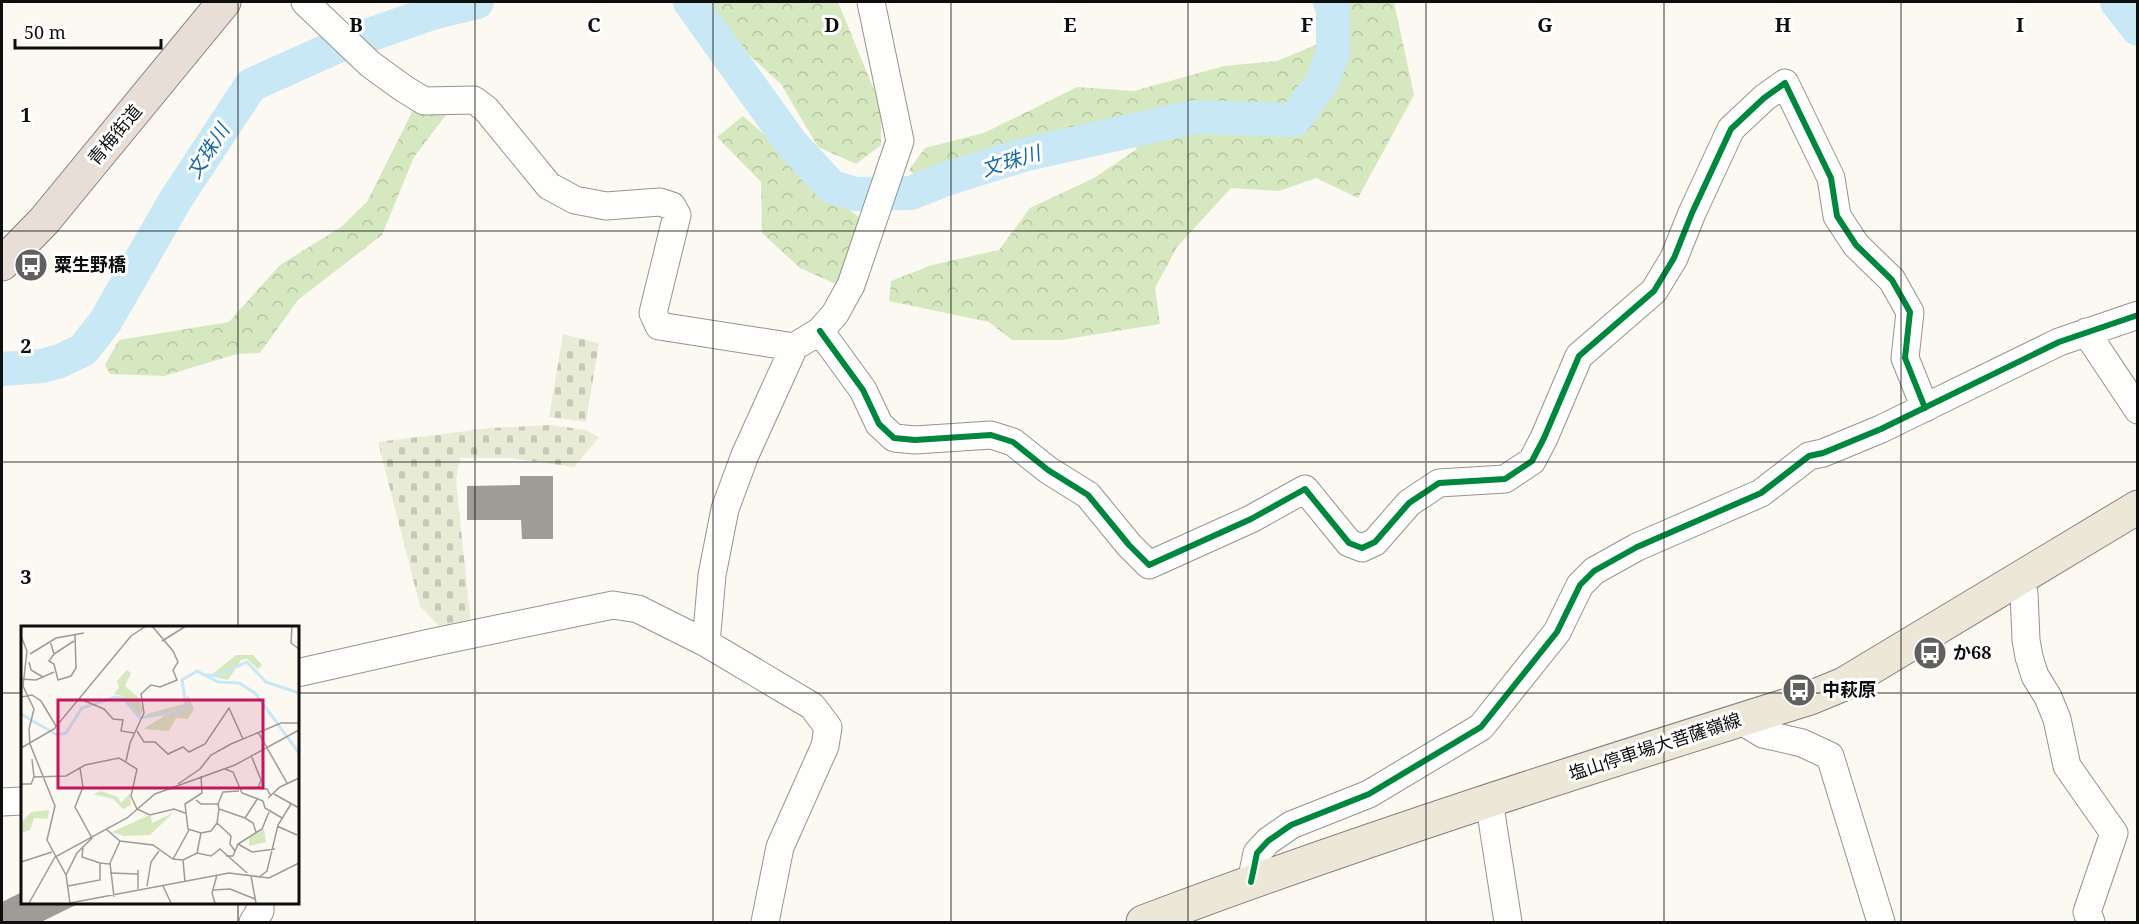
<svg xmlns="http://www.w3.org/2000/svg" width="2139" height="924" font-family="'Noto Serif','Noto Sans JP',serif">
<defs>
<pattern id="forest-crowns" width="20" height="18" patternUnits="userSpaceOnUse" patternTransform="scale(1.5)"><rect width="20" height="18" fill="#d6e8c0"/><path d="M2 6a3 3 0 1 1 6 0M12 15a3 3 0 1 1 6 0" fill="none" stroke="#b6c6a4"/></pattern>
<pattern id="cemetery-stones" width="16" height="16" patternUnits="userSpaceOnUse" patternTransform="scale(1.5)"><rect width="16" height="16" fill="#e8ecd6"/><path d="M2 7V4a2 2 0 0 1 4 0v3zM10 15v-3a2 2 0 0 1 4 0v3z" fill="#c6c9b6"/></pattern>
</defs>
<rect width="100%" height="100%" fill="#fbf9f2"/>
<path fill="url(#forest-crowns)" d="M710 2H838L881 107V145L856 164 818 147 781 84 738 45Z
M1334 2H1394L1414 95 1358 198 1316 178 1279 191 1231 188 1177 247 1155 288 1160 324 1061 340H1012L989 322 889 301 891 281 932 265 999 250 1030 208 1094 178 1137 149 1115 124 1029 144 918 179 909 170 925 148 984 133 1077 87 1134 91 1224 66 1277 61 1318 44Z
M452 107 414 157 382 235 298 300 260 353 237 354 164 376 110 374 105 365 119 340 229 322 280 265 341 227 367 202 413 110Z
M743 116 775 144 802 175 859 217 855 248 840 286 800 268 762 233 761 182 717 137Z"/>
<path fill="url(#cemetery-stones)" d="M563 334 599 343 586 422 549 417Z
M552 425 586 430 599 437 574 467 511 458H460L456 481 471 624 443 630 420 606 378 442 491 428Z"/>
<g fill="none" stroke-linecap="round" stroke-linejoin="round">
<path stroke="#c8e8f6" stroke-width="34" d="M690 2 791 143 832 187 856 194 911 193 946 179 1023 155 1193 117 1294 120 1322 82 1333 53V9L1330 2
M2117 2 2138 29
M2 369 42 366 60 361 83 350 105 322 176 199 251 85 338 46 432 13 477 2"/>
</g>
<path fill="#9f9c98" d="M520 476H553V539H522L521 520H467V486L520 485Z
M22 892V902H82L41 922H2V902Z"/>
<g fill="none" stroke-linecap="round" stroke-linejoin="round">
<defs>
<path id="minor" d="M305 2 370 64 403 88 424 101 474 100 486 109 549 186 575 200 606 206 660 202 672 206 677 215 653 313 659 326 794 347
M820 331 863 390 879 424 894 438 915 440 991 435 1013 442 1048 470 1088 495 1129 545 1149 565 1251 519 1305 489 1349 543 1362 548 1375 542 1409 503 1439 483 1505 479 1532 461 1544 438 1579 356 1654 291 1674 258 1692 213 1731 129 1764 98 1785 83 1831 178 1837 216 1856 245 1892 280 1910 312 1905 358 1925 408
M2086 332 2138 410
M2017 580 2024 593 2026 640 2029 657 2035 676 2048 697 2057 719 2067 766 2114 833 2087 912 2091 922
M706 643 712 575 725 509 745 455 794 347 820 331 835 314 851 285 900 141 871 2
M297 673 430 643 613 605 638 609 706 643 812 706 828 727 825 746 780 847 765 922
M1740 720 1763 734 1802 743 1830 756 1881 922
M1489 800 1508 922
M2 802 22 801
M1251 882 1257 853 1268 841 1291 825 1369 794 1481 727 1557 632 1580 585 1594 571 1637 547 1761 493 1809 456 1823 453 1881 429 2059 342 2138 315
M253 922 260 911V902"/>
<path id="major" d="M1143 922C1363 839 1587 768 1810 698L1844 684 2138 507"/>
<path id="highway" d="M2 264 44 221 224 2"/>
</defs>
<use href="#minor" stroke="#959491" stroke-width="29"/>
<use href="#major" stroke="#82817e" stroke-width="35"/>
<use href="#highway" stroke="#82817e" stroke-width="35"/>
<use href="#minor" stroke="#fefefd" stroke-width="27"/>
<use href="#major" stroke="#ede7d8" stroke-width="33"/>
<use href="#highway" stroke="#e9ded5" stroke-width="33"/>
<defs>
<path id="cycleway" d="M820 331 863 390 879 424 894 438 915 440 991 435 1013 442 1048 470 1088 495 1129 545 1149 565 1251 519 1305 489 1349 543 1362 548 1375 542 1409 503 1439 483 1505 479 1532 461 1544 438 1579 356 1654 291 1674 258 1692 213 1731 129 1764 98 1785 83 1831 178 1837 216 1856 245 1892 280 1910 312 1905 358 1925 408
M1251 882 1257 853 1268 841 1291 825 1369 794 1481 727 1557 632 1580 585 1594 571 1637 547 1761 493 1809 456 1823 453 1881 429 2059 342 2138 315"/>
</defs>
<use href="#cycleway" stroke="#fff" stroke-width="10"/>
<use href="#cycleway" stroke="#00873e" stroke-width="6"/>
</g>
<path fill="none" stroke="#0e0e0e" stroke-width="1.5" stroke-opacity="0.55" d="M238 2V627M475 2V922M713 2V922M951 2V922M1188 2V922M1426 2V922M1664 2V922M1901 2V922M2 231H2138M2 462H2138M2 693H22M297 693H2138M238 902V922"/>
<defs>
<symbol id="bus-disc" viewBox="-11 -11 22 22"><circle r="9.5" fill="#61605e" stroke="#fff"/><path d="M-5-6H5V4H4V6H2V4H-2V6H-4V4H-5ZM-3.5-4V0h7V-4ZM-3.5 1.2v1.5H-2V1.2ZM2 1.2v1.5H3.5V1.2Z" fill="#fff"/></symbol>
</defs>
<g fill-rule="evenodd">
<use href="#bus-disc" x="12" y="246" width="38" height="38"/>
<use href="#bus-disc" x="1911" y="634" width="38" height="38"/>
<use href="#bus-disc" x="1780" y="671" width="38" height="38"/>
</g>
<g text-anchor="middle" stroke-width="6" stroke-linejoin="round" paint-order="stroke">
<g font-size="18" fill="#0e0e0e" stroke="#fff">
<text transform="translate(115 135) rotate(-50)" y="6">青梅街道</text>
<text transform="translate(1655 747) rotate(-18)" y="6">塩山停車場大菩薩嶺線</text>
</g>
<g font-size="18" font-weight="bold" fill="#0e0e0e" stroke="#fff" text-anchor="start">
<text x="54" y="271">粟生野橋</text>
<text x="1953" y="659">か68</text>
<text x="1822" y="696">中萩原</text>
</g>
<g font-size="20" font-style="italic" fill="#156aa2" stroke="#fff">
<text transform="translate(208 151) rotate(-57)" y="7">文珠川</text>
<text transform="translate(1011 161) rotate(-17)" y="7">文珠川</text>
</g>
</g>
<g transform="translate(21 626)">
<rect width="278" height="278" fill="#fbf9f2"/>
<path d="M215 29H232L241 39 237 43 226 33 220 34 207 54 189 50ZM106 44 110 47 104 60 117 71 122 84 119 90 102 70 93 68 98 61 96 55ZM167 69 173 83 167 93 155 92 148 105 122 103 146 88 125 91 126 88 163 78ZM80 165 97 171 100 177 109 167 110 179 102 183 92 173 72 168ZM28 184 27 193 13 192 9 204 0 207V197L10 186ZM153 186 129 209 103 210 91 206 126 190H130L131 197ZM243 203 245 216 228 220V212Z" fill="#d6e8c0"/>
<path fill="none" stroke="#c8e8f6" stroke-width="3" d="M182 49H197L226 36 245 56 278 67M0 88 36 109 45 107 61 82 94 71 102 72 119 92 161 85 165 79 161 54 176 45 197 56 218 57 234 67 278 127"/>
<path fill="none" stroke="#9c9b97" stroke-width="1.5" d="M182 0H203M271 0 270 17 278 23M0 10 6 25 2 60 13 83 8 103 9 118 34 180 26 214 45 249 49 277M29 15 33 28 28 35 33 38 37 54 50 50 55 42 54 9M141 15 165 0M9 28 35 12 63 7M33 28 53 15M8 36 10 44 22 51M0 53 15 54 33 46M0 71 11 69 20 75 35 100M59 73 83 83 92 93 102 94 100 105 113 107M116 105 123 116H134L147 128 162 121 168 126 184 118 208 82 222 113M237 106 266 157M0 122 33 103 110 10 125 0M230 129 240 154 237 162 246 163 250 170M105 135 109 117 123 87 120 68 130 59 139 61 156 54 152 44 157 36 152 25 131 0M204 143 212 146 221 167 242 175M180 150 181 167 164 178 167 203 180 207 190 205 196 197 198 183M13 151 45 150 64 139 98 132 116 143 110 170 116 183 129 189 153 183 164 187M0 158H10L13 151 11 133M157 158 179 143 190 129 210 118 260 97H278M253 168 278 182M247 172 259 161 278 152M175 174 180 178H197L198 183 224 192 232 197 235 206M242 175 244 182 261 192M197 178 202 166 218 165M224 192 237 172M196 197 210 210 209 218 214 225M256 200 276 209M85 203 99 215 132 219 152 233 162 234 176 227 190 230 199 223 226 247M217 218 231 226 254 223M62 221 61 231 79 237M176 227 180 207M205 230H212L217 218 241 203 248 186M152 233 168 204M162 234 164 256M0 236 31 226M89 247 117 248M45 249 56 227 71 212 54 181 62 161 59 142M230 250 235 277M238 251 246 245 257 199 270 178M47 260 79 254V237L89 238M126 260 130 236 138 225M142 260 150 277M117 263V244M192 264 209 263 234 273M93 271 89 237 99 215M8 277 34 231 106 192 134 168 214 139 278 104M49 277 208 247 248 252 278 237M194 277 191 267 196 249"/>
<path fill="#c2185b" fill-opacity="0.15" stroke="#c2185b" stroke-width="3" d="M37 74H242V162H37Z"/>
<rect width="278" height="278" fill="none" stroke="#0e0e0e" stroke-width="3"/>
</g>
<g font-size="20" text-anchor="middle" font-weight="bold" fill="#0e0e0e" stroke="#fff" stroke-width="6" stroke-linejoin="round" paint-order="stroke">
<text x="356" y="32">B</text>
<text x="594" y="32">C</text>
<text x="832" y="32">D</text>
<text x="1070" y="32">E</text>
<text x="1307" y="32">F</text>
<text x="1545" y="32">G</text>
<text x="1783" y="32">H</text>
<text x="2020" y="32">I</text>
<text x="26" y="122">1</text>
<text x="26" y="353">2</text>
<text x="26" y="584">3</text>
</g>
<rect width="2139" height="924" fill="none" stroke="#0e0e0e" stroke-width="6"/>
<path d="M15 39v9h146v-9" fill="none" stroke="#0e0e0e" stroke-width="3"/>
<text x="24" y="39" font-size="18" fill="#0e0e0e" stroke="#ffffff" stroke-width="4.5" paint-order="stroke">50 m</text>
</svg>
